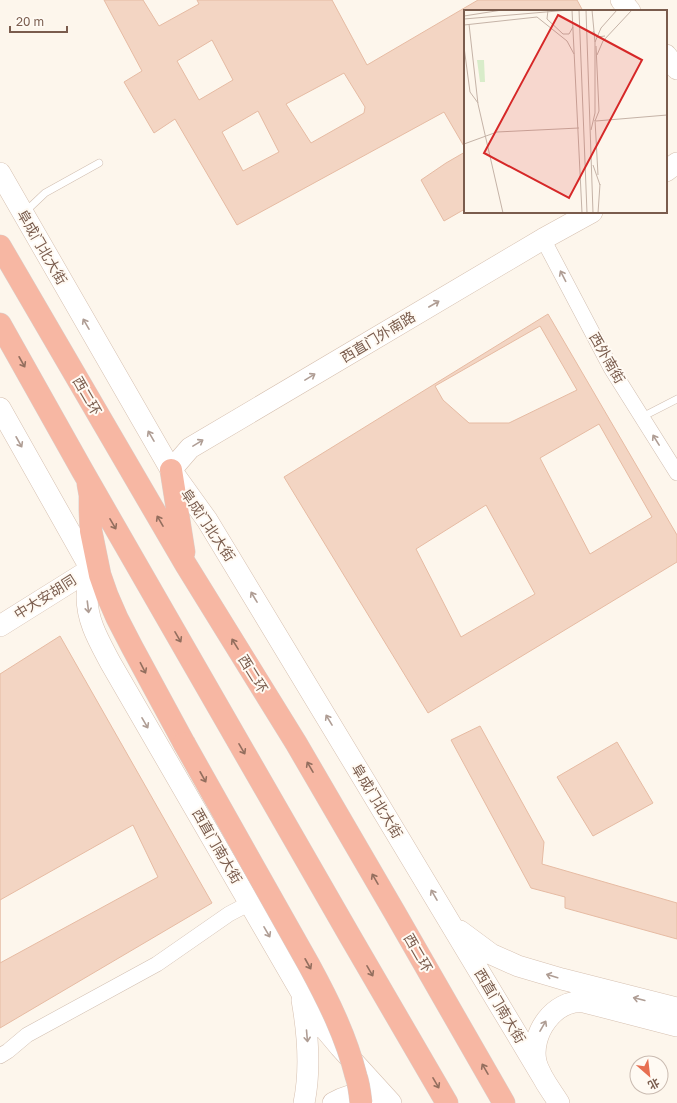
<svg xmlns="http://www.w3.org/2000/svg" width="677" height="1103" font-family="'Golos Text','Noto Sans SC',sans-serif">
<rect width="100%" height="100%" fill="#fdf6ec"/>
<path fill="#f3d5c3" stroke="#e6bba3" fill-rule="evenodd" d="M104 0H143L159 26 199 4 197 0H332L367 65 478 0H577L583 11H465V148L444 112 237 225 175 119 154 133 124 82 142 71ZM212 40 233 80 199 100 177 61ZM344 73 365 107 364 113 311 143 286 104ZM258 111 279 152 243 171 222 132Z
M465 152V209L444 221 421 180 446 163Z
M548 314 677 535V562L428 713 284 477Z
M540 326 577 390 509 423H469L443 400 435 386Z
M599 424 652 517 590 554 540 458Z
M486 505 535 594 461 637 416 549Z
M60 636 212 903 0 1028V674Z
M480 726 544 842 542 864 677 903V939L565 908V897L531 888 451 740Z
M617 742 653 803 593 836 557 777Z
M133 825 158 877 0 963V900Z"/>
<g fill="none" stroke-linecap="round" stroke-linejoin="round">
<defs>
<path id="lane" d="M25 212 45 193 99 163
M642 417 677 399"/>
<path id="street" d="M543 239 611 368 677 473
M0 1056 8 1051 27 1035 157 964 229 914 250 903"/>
<path id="secondary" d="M621 0 630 11
M666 55 677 69
M666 171 677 163
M0 173 171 470 207 520 363 778 542 1076
M0 408 97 580
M171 470 190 448 543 239 592 212
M91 569C92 579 87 587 87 597 87 621 99 641 110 662L312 1011 324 1028 340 1047 391 1103
M0 626 91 569
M460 931 491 954 518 966 562 979 677 1008
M302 1000C308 1034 311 1069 304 1103
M333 1103C346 1096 362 1090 376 1096
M559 1103C551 1090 540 1077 536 1062 530 1034 554 999 584 1002L677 1026"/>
<path id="highway" d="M0 246 186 565 296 743 395 913 504 1103
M0 324 82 470 351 938 447 1103
M171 470 184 552
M88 484 90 495V510L91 531 100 575 107 595 117 618 132 647 184 743"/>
</defs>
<use href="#lane" stroke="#d1beb0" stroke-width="8"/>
<use href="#street" stroke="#d1beb0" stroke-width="16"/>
<use href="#secondary" stroke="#d6c0b0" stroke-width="22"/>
<use href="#highway" stroke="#dad1cd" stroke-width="23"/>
<use href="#lane" stroke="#fff" stroke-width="7"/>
<use href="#street" stroke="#fff" stroke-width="15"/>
<use href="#secondary" stroke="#fff" stroke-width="21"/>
<use href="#highway" stroke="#f7b7a3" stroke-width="22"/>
<defs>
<path id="highway-bridge" d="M184 743 309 965C328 1000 346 1036 356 1076 359 1084 360 1094 361 1103"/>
</defs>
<use href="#highway-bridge" stroke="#dad1cd" stroke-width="23" stroke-linecap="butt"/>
<use href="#highway-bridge" stroke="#f7b7a3" stroke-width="22"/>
</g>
<defs><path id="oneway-shaft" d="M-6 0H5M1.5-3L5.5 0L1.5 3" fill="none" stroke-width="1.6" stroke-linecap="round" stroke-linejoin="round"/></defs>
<g stroke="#af9d94">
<use href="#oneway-shaft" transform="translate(563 276) rotate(-117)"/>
<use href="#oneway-shaft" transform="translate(434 304) rotate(-30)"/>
<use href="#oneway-shaft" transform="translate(86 324) rotate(-120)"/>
<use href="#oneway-shaft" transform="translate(310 377) rotate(-31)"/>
<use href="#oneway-shaft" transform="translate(151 436) rotate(-120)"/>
<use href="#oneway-shaft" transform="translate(656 440) rotate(-122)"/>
<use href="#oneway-shaft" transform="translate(19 442) rotate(61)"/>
<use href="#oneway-shaft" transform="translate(198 443) rotate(-31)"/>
<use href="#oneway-shaft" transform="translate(254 597) rotate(-121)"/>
<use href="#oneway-shaft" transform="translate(88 607) rotate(83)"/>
<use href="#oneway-shaft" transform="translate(329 720) rotate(-121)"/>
<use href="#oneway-shaft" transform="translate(145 723) rotate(60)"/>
<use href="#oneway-shaft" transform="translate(434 895) rotate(-120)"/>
<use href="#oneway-shaft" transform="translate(267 932) rotate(60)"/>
<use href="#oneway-shaft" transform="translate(552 976) rotate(-163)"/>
<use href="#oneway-shaft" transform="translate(639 999) rotate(-166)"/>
<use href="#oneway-shaft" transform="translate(543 1026) rotate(-60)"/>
<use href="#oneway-shaft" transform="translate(307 1036) rotate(85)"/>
</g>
<g stroke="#936e5e">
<use href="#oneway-shaft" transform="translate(22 362) rotate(61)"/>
<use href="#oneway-shaft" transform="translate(160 521) rotate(-120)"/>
<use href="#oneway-shaft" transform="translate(113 524) rotate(60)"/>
<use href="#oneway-shaft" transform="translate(178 637) rotate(60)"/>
<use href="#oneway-shaft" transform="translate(235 644) rotate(-122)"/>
<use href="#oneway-shaft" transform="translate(143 668) rotate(63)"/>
<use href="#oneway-shaft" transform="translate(242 749) rotate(60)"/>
<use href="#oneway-shaft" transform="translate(310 767) rotate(-120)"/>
<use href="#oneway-shaft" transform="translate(203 777) rotate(61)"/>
<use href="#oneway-shaft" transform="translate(375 879) rotate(-120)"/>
<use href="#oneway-shaft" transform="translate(308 964) rotate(61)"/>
<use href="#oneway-shaft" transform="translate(370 971) rotate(60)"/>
<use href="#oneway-shaft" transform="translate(485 1069) rotate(-120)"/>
<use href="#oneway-shaft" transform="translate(436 1083) rotate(60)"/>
</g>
<g text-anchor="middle" stroke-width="4" stroke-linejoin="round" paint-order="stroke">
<g font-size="14" fill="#7a5c4d" stroke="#fffaf3">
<text transform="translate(42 247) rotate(60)" y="5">阜成门北大街</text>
<text transform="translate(378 337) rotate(-31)" y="5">西直门外南路</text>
<text transform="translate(607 358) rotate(60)" y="5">西外南街</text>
<text transform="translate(87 396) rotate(60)" y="5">西二环</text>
<text transform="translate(208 525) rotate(56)" y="5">阜成门北大街</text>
<text transform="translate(45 597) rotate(-32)" y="5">中大安胡同</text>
<text transform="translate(253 674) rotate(58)" y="5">西二环</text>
<text transform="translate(377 801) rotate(59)" y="5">阜成门北大街</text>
<text transform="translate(217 846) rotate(60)" y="5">西直门南大街</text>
<text transform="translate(418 953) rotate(60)" y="5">西二环</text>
<text transform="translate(500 1006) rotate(59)" y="5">西直门南大街</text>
</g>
</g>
<g transform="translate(464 10)">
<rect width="203" height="203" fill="#fdf6ec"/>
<path d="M13 50H20L21 72H16Z" fill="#d8ecc9"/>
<path fill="none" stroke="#c5b3a7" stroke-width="1" d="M84 0 83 9 99 24H105L109 17M108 0 118 203M115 0 123 203M122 0 129 203M128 0 131 32M0 6 38 0M0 9 105 0M5 14 14 94 39 203M0 15 73 7 103 31 110 44M129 21 133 27 141 26M0 37 6 82 14 93M133 45 139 31 168 0M131 110 134 165M131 111 135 101 132 36M132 111 203 105M127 120 131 103V32L137 18 153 0M0 134 33 122 115 118M129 155 136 175M134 203 136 174"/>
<path fill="#d62828" fill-opacity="0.15" stroke="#d62828" stroke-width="2" d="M94 5 178 50 105 188 20 143Z"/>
<rect width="203" height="203" fill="none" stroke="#7a5c4d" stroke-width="2"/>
</g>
<g transform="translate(649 1075) rotate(152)"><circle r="19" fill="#fffaf3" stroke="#cabbb1"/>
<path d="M0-3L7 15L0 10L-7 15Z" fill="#e76f51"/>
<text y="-6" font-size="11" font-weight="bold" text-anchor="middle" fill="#7a5c4d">北</text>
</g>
<path d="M10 26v6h57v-6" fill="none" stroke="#7a5c4d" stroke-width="2"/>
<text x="16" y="26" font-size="12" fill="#7a5c4d" stroke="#fffaf3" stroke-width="3" paint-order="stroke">20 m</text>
</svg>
